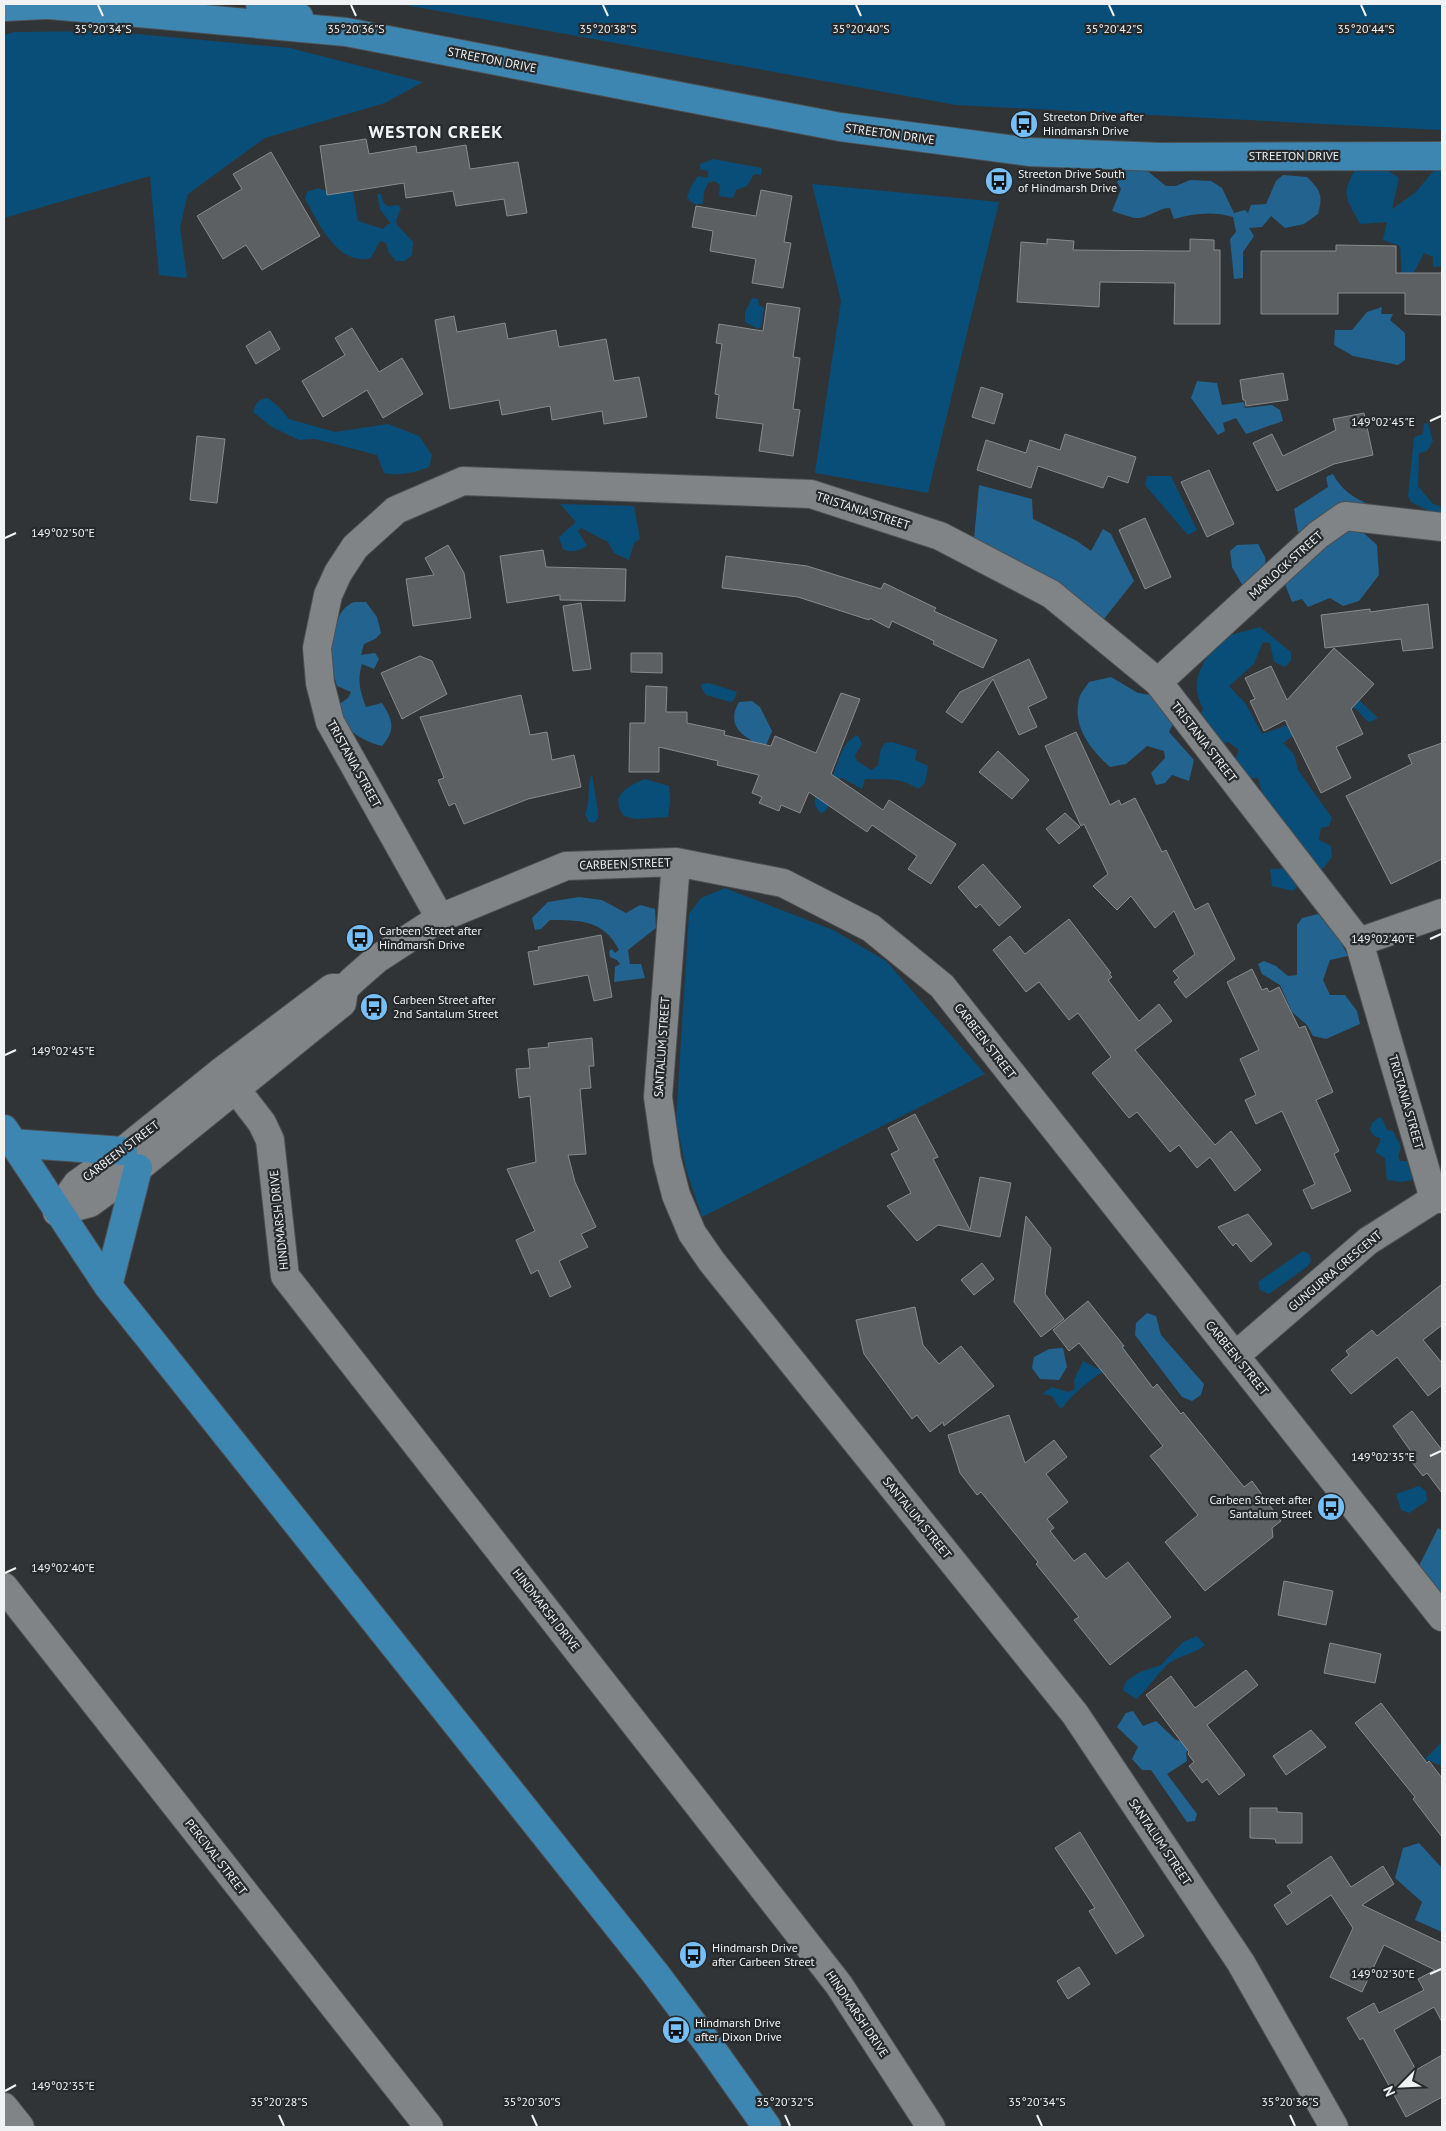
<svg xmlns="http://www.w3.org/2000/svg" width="1446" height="2131" font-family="'PT Sans',sans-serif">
<rect width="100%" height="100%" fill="#313436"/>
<path fill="#094e78" d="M400 4H1442V130L956 105Z
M105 31 290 48 423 82 385 103 265 138 188 194 180 227 187 278 159 275 150 176 4 218V35L14 32Z
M713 159 762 168 761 175 754 174 747 186 736 190 733 198 719 196 720 185 714 181 708 183 704 192 703 204H694L687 198 691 186 698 176 708 178V171L700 169V164Z
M1380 165 1399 178 1392 209 1415 193 1435 169H1442V266L1433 267V257L1424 253 1411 278 1402 277 1400 246 1383 240 1387 222 1360 224C1346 196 1340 197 1356 168Z
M812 184 999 202 928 493 815 473 841 301Z
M318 188 329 192H353L358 221 383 229 388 224H391L380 209 377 194H381L383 202 387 206 398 205 401 208 396 220 397 225 413 242 412 255 405 261H396L389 253 386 243 380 241 371 258C338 267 317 221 305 198L307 192Z
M752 298 758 299 759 305 764 308 761 327 758 329 745 322V312Z
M268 398 280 408 289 419 335 432 388 424 419 436 432 455 429 467C414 473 400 476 384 473L377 455 315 439 299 440 272 427 253 412C256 403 258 399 268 398Z
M1428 423 1433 441 1427 451 1419 453 1418 486 1433 504 1442 507V515L1439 516 1411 502 1408 496 1414 437 1423 434 1424 424Z
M1147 476H1171L1197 530 1188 535 1145 485Z
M560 504 634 506 640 539 634 543 629 560 614 553 608 542 581 528 578 531 587 546C579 550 572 554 563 549L559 537 576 522Z
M1260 627 1291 652V661L1285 667 1274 662 1270 643 1263 642 1254 664 1229 686 1246 704 1262 734 1359 700 1378 718 1370 722C1363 719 1361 713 1356 709 1340 700 1296 734 1283 743L1294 754 1298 770 1332 818 1329 826 1321 828 1319 840 1331 846 1332 857 1321 871 1314 868 1293 891 1272 886 1270 869 1297 868 1294 845 1300 841 1275 823 1257 801 1262 793 1258 778H1244L1234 763 1239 750 1228 742 1221 744 1198 724 1203 708C1187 680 1205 661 1220 638Z
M709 683 737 692 735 698 731 702 706 695 701 687 702 684Z
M858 735 862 744 855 756 857 761 871 770 878 766 881 749 885 743 892 742 917 750 915 760 928 766 925 783 918 789C899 776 887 780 865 779L862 789 842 778 838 779 839 788 825 812 820 813C815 806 813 800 817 791 842 781 833 745 858 735Z
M592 774 598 812V818L594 823 589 822 585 814C591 801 586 787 592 774Z
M645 779 669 786 670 801 668 817 636 819 624 816C608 795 629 786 645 779Z
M725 888 833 930 886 961 985 1074 702 1217 686 1169 676 1120 689 914 701 898Z
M1378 1118H1382L1387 1130 1393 1131 1401 1147 1398 1156 1400 1161H1407L1413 1180 1402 1182 1387 1180 1385 1158 1375 1152 1380 1142V1138L1374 1136 1370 1130 1372 1123Z
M1303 1251 1309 1254 1311 1260 1308 1266 1269 1294 1260 1290 1258 1282Z
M1125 1348 1128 1356C1104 1370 1079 1386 1062 1408L1059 1407 1052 1396 1042 1394 1052 1387 1068 1392 1075 1389 1074 1380 1083 1361 1098 1369Z
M1419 1486 1426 1491 1427 1501 1409 1513 1401 1510 1396 1494Z
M1197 1636 1205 1645C1194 1655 1178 1655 1167 1665 1156 1675 1149 1688 1136 1699L1123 1690 1126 1681 1140 1672 1161 1665 1183 1642Z
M1442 1742V1766L1425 1759Z"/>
<path fill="#226390" d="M1128 168 1145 169 1166 186H1176L1190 180 1211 181 1222 188 1234 213 1245 210 1248 213 1251 205 1266 204 1276 181 1283 175 1307 177C1321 191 1323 195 1318 214L1304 224 1285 228 1271 216 1262 227 1249 228 1254 236 1243 252V278L1234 279 1230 239 1236 232 1233 217C1213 211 1194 213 1174 219L1170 208C1159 208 1151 216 1140 218 1132 219 1120 213 1112 211L1121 189 1117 182Z
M1382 307 1381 314H1393L1390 320 1405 333V360L1398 365 1353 356 1334 345 1335 330H1352L1367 312Z
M1197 381 1217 383 1222 405 1244 402 1245 408 1272 405 1280 410 1283 421 1246 434 1236 418 1223 423 1225 431 1218 435 1191 398Z
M1333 474C1343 493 1359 501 1379 508L1357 527 1377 545 1379 575 1359 601 1343 606 1330 598 1308 607 1302 599 1292 602 1284 582 1244 588 1232 567 1230 551 1237 545 1258 544 1265 557 1266 568 1317 539 1298 532 1294 509 1328 487 1326 477Z
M979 485 1032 499 1033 519 1077 541 1091 551 1103 529 1111 534 1134 581 1104 619 1085 612 974 539Z
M354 602H366L377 617 381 633 375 639 364 644 361 655 375 653 379 659 374 669 362 664C357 681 360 690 366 707L382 703C393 720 396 730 382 746 361 741 342 728 335 707L348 698 351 692 337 686C334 675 329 663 331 651 332 634 337 608 354 602Z
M1111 677 1138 693 1162 697 1177 715 1169 732 1194 760 1189 781 1172 775 1165 783 1156 785 1151 773 1165 758 1164 751 1147 746 1126 764 1110 767C1091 750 1072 727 1079 699 1080 693 1086 687 1089 682Z
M752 701 760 707 772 731 763 753 753 748 751 740C735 731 729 719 739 702Z
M579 897 602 900 626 913 640 905 655 909 656 928 628 950 630 964H641L645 978 614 982 615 967 620 964 617 960 610 957 609 951 612 949 615 953 619 950C604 920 580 920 550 920L541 929 535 930 532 918 548 902Z
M1318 914 1334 928 1348 956 1330 960 1323 980 1330 995H1345L1357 1011 1360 1024 1326 1039 1313 1036 1307 1025 1292 1012 1280 985 1262 974 1258 964 1264 961 1276 966 1288 976 1297 975V925L1302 918Z
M1147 1313 1156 1316 1161 1335 1204 1384 1201 1395 1192 1401 1182 1397 1135 1335 1136 1323Z
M1063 1348 1067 1367 1059 1380 1040 1379 1032 1368 1034 1357 1049 1349Z
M1438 1528 1442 1530V1597L1419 1566Z
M1133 1711 1143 1726 1156 1721 1176 1740 1186 1742 1190 1746 1186 1753 1187 1761 1167 1774 1197 1814 1195 1821 1187 1822 1151 1770H1142L1132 1759 1138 1747 1117 1727 1126 1713Z
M1419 1843 1442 1868V1932L1415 1920 1422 1902 1395 1878 1403 1848Z"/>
<path fill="#5d6062" stroke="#878b8d" d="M366 139 369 154 416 146 417 153 466 145 470 169 518 162 527 213 507 216 504 199 456 206 453 191 406 198 404 183 327 195 320 146Z
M271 152 320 236 262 270 246 245 223 259 197 216 242 189 233 174Z
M761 190 792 196 784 242 791 243 783 288 752 283 756 259 710 251 713 231 692 227 696 206 756 216Z
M1047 239 1074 241 1073 250 1174 251H1190V239L1214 240V250H1220V324H1174L1175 283 1100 282 1099 307 1017 302 1021 242 1047 244Z
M1336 245 1396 246V273H1442V315L1405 314V293H1338V314H1261V251H1336Z
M767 303 800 308 793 357 800 358 793 409 800 410 793 456 759 451 763 424 716 418 719 395 715 394 722 344 716 343 719 324 763 331Z
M454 316 457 332 505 323 508 339 556 330 559 347 606 339 614 381 639 377 647 417 604 424 602 411 552 420 550 406 502 415 499 400 450 409 435 320Z
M352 328 379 372 402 358 423 394 383 418 367 390 323 417 302 381 345 355 335 338Z
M270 331 280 349 256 364 246 346Z
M1283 373 1288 400 1246 406 1245 400H1243L1240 380Z
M981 387 1003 394 994 424 972 417Z
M1364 413 1373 455 1334 464 1277 491 1253 443 1272 434 1283 456 1336 430 1333 419Z
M1065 434 1136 457 1128 483 1108 476 1103 488 1038 466 1031 488 977 470 986 440 1026 453 1030 440 1060 450Z
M197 436 225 439 217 503 190 500Z
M1209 470 1234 524 1207 537 1181 482Z
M1145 518 1171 577 1145 589 1119 530Z
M448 545 464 573 471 618 413 626 406 579 434 575 425 558Z
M543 550 546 567 626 569 625 601 560 600V595L507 603 500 556Z
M726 556 807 566 881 589 884 583 936 608 934 611 997 640 983 668 933 644 934 641 892 621 889 628 870 618 869 620 798 597 722 588Z
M581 603 591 669 573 671 563 606Z
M1428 604 1433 648 1403 651 1401 639 1325 648 1321 615 1370 609V612Z
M1334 648 1374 684 1351 709 1363 734 1336 747 1351 778 1321 793 1285 720 1264 731 1250 701 1255 699 1245 678 1271 666 1287 700Z
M631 653H662V673L631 672Z
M420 656 432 661 447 694 402 719 381 673Z
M1029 659 1047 698 1028 707 1037 727 1019 735 993 679 962 723 946 712 960 692Z
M646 686 667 687 666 712H687V723L725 731 724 735 771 746 775 736 816 753 841 693 860 699 831 774 883 810 889 800 956 844 931 884 908 869 917 856 872 825 867 832 809 792 800 813 781 805 779 811 759 803 762 797 752 793 759 775 717 765 718 761 659 747V772H629L630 723H645Z
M521 695 530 735 547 732 552 760 574 755 581 787 528 799 464 824 455 803 449 806 438 780 444 778 420 717Z
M1076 732 1110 805 1119 800 1121 805 1135 798 1162 852 1166 850 1195 910 1208 903 1235 959 1186 998 1174 982 1179 978 1173 971 1195 954 1174 911 1155 928 1131 896 1117 910 1093 886 1108 874 1084 824 1081 826 1045 746Z
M1442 743V859L1391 884 1346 796 1412 764 1408 755Z
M998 751 1029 780 1012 799 979 772Z
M1065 813 1080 827 1059 844 1046 829Z
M983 864 1021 907 999 926 980 904 976 908 958 887Z
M1069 919 1111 973 1109 974 1112 977 1108 980 1139 1021 1159 1004 1172 1021 1135 1050 1215 1145 1231 1131 1261 1170 1235 1191 1210 1157 1197 1168 1179 1145 1170 1152 1137 1112 1129 1118 1092 1073 1111 1057 1078 1013 1069 1020 1039 982 1026 992 993 950 1010 936 1025 954Z
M601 935 612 997 594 1001 588 975 534 985 528 952 539 950 538 947Z
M1252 969 1262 990 1267 988 1269 992 1279 987 1299 1028 1305 1026 1333 1092 1316 1100 1339 1151 1334 1154 1351 1191 1312 1209 1303 1190 1315 1184 1282 1111 1256 1124 1245 1100 1256 1095 1240 1059 1259 1050 1227 982Z
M592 1038 594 1066H589L591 1088 580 1089 586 1154 568 1155 575 1182 596 1227 581 1234 588 1247 559 1261 571 1287 550 1297 538 1270 531 1274 516 1240 535 1231 507 1169 536 1162 530 1096 519 1098 516 1069 530 1068 528 1049 549 1047 548 1043Z
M915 1114 938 1157 933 1159 970 1230 980 1177 1011 1183 1000 1237 938 1225 917 1241 887 1206 911 1193 891 1154 899 1150 888 1128Z
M1248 1214 1272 1244 1251 1262 1236 1243 1233 1246 1218 1227Z
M1026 1216 1051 1248 1045 1294 1064 1319 1041 1337 1014 1302Z
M982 1263 994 1279 974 1295 961 1280Z
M1442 1284V1325L1423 1340 1442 1363V1385L1428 1396 1397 1357 1351 1394 1331 1370 1349 1355 1346 1351 1372 1330 1377 1336Z
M1088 1301 1124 1346 1122 1347 1153 1388 1157 1384 1181 1414 1183 1412 1244 1487 1252 1481 1281 1521 1272 1528 1273 1537 1205 1591 1165 1542 1198 1515 1150 1456 1163 1446 1079 1343 1069 1351 1053 1330Z
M915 1307 923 1345 939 1364 961 1346 994 1386 944 1426 943 1422 930 1432 917 1415 912 1419 864 1354 856 1320Z
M1412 1411 1442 1450V1493L1427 1473 1423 1476 1407 1456 1412 1453 1393 1426Z
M1009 1415 1025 1463 1054 1440 1067 1457 1046 1474 1068 1502 1047 1519 1054 1528 1050 1531 1074 1561 1085 1553 1106 1579 1128 1562 1171 1617 1110 1665 1074 1620 1079 1617 1036 1564 1038 1562 981 1492 977 1495 960 1473 948 1435Z
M1284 1581 1333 1591 1326 1625 1278 1615Z
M1330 1643 1381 1654 1375 1683 1324 1673Z
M1246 1670 1258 1685 1207 1725 1245 1775 1219 1795 1207 1779 1202 1783 1189 1766 1194 1762 1188 1754 1189 1752 1146 1695 1171 1676 1195 1708Z
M1381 1703 1427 1763 1429 1761 1442 1778V1837L1413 1799 1415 1797 1355 1723Z
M1311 1730 1326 1747 1286 1775 1273 1756Z
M1250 1808H1277V1812L1302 1813V1843H1276L1275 1839 1250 1838Z
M1080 1832 1144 1936 1116 1954 1089 1911 1095 1908 1055 1848Z
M1331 1856 1351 1887 1383 1866 1394 1884 1362 1905 1442 1943V2022L1434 2007 1394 2030 1416 2070 1442 2055V2097L1406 2117 1363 2038 1360 2040 1347 2018 1374 2003 1379 2013 1424 1990 1418 1979 1435 1970 1384 1945 1362 1992 1330 1977 1353 1928 1331 1895 1287 1925 1274 1905 1292 1893 1287 1886Z
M1079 1967 1090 1984 1068 1999 1057 1981Z"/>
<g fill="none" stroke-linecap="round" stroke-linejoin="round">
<defs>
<path id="minor" d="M1158 682 1318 535 1345 516 1442 527
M676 862 658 1097 667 1160 676 1195 692 1233 712 1262 1075 1714 1241 1963 1334 2127
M440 918 330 722 320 683 317 648 328 595 338 573 355 547 396 510 463 481 811 494 940 536 1051 594 1158 682 1359 942 1434 1199
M1359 942 1442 913
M222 1071 262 1123 270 1140 285 1276 839 1985 931 2127
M57 1212 90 1203 138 1168 342 1003 344 989 353 980 377 959 440 918 566 866 676 862 783 883 871 928 942 986 1442 1617
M57 1212 77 1184 123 1151 222 1071 332 988H338
M1235 1356 1368 1241 1434 1199H1442
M4 1587 429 2127
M4 2107 20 2127"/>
<path id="major" d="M39 4 346 32 840 127 1030 152 1161 157 1442 156
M260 4 299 17
M4 7 45 5
M4 1129 108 1286 655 1973 709 2045 767 2127
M11 1143 123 1151
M108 1286 138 1168"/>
</defs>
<use href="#minor" stroke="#4d4f51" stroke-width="30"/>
<use href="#major" stroke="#4d4f51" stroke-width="30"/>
<use href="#minor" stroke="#818487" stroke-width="28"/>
<use href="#major" stroke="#3e86b2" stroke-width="28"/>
</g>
<path fill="none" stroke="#f1f2f4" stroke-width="2" d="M98 5 103 16M351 5 356 16M603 5 608 16M856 5 861 16M1109 5 1114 16M1361 5 1366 16M1430 421 1441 416M5 538 16 533M1430 939 1441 934M5 1055 16 1050M1430 1456 1441 1451M5 1573 16 1568M1430 1974 1441 1969M5 2091 16 2085M279 2115 284 2126M532 2115 537 2126M785 2115 790 2126M1037 2115 1042 2126M1290 2115 1295 2126"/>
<defs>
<symbol id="bus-disc" viewBox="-11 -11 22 22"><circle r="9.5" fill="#77bff7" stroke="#272a2c"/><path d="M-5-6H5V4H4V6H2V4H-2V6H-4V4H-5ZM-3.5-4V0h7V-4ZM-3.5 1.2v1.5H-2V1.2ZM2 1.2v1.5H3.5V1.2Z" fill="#111"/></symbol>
</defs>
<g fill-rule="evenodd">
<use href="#bus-disc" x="1008" y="108" width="32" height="32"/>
<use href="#bus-disc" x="983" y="165" width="32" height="32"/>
<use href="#bus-disc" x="344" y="922" width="32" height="32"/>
<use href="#bus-disc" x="358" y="991" width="32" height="32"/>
<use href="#bus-disc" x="1315" y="1491" width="32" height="32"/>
<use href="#bus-disc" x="677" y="1939" width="32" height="32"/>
<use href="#bus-disc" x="660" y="2014" width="32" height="32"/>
</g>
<g text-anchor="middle" stroke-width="4.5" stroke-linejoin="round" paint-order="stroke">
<g font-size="12" fill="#f1f2f4" stroke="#272a2c">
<text transform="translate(492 60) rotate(11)" y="4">STREETON DRIVE</text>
<text transform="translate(890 134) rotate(8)" y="4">STREETON DRIVE</text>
<text x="1294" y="160">STREETON DRIVE</text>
<text transform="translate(863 511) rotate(18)" y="4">TRISTANIA STREET</text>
<text transform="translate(1286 565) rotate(-42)" y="4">MARLOCK STREET</text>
<text transform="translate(1204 742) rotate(52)" y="4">TRISTANIA STREET</text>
<text transform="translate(354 764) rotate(61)" y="4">TRISTANIA STREET</text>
<text transform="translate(625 864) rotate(-2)" y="4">CARBEEN STREET</text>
<text transform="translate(985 1041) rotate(52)" y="4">CARBEEN STREET</text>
<text transform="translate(662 1047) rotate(-86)" y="4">SANTALUM STREET</text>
<text transform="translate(1406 1102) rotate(74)" y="4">TRISTANIA STREET</text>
<text transform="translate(121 1151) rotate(-37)" y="4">CARBEEN STREET</text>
<text transform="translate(279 1220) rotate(-96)" y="4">HINDMARSH DRIVE</text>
<text transform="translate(1335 1271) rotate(-40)" y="4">GUNGURRA CRESCENT</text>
<text transform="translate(1237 1358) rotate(51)" y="4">CARBEEN STREET</text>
<text transform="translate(917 1518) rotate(51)" y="4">SANTALUM STREET</text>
<text transform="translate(546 1610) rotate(52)" y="4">HINDMARSH DRIVE</text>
<text transform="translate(1160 1842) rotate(56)" y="4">SANTALUM STREET</text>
<text transform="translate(216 1857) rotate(52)" y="4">PERCIVAL STREET</text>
<text transform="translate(857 2014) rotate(56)" y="4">HINDMARSH DRIVE</text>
</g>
<g font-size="12" fill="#f1f2f4" stroke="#272a2c" text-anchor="start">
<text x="1043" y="121">Streeton Drive after<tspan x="1043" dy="14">Hindmarsh Drive</tspan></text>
<text x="1018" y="178">Streeton Drive South<tspan x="1018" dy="14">of Hindmarsh Drive</tspan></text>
<text x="379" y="935">Carbeen Street after<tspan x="379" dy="14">Hindmarsh Drive</tspan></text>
<text x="393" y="1004">Carbeen Street after<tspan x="393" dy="14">2nd Santalum Street</tspan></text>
<text x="1312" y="1504" text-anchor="end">Carbeen Street after<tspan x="1312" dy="14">Santalum Street</tspan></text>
<text x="712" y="1952">Hindmarsh Drive<tspan x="712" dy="14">after Carbeen Street</tspan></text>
<text x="695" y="2027">Hindmarsh Drive<tspan x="695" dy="14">after Dixon Drive</tspan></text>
</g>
<g font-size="18" font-weight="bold" letter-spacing="1" fill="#f1f2f4" stroke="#272a2c">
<text x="436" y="138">WESTON CREEK</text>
</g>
</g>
<g font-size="12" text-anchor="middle" fill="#f1f2f4" stroke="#272a2c" stroke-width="4.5" stroke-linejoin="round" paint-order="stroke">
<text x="861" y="33">35°20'40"S</text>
<text x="103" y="33">35°20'34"S</text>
<text x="356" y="33">35°20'36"S</text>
<text x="608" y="33">35°20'38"S</text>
<text x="1114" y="33">35°20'42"S</text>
<text x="1366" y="33">35°20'44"S</text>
<text x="1383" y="426">149°02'45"E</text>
<text x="63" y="537">149°02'50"E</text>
<text x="1383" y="943">149°02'40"E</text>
<text x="63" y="1055">149°02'45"E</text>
<text x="1383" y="1461">149°02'35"E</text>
<text x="63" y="1572">149°02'40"E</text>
<text x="1383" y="1978">149°02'30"E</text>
<text x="63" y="2090">149°02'35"E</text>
<text x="279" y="2106">35°20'28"S</text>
<text x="532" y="2106">35°20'30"S</text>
<text x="785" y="2106">35°20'32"S</text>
<text x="1037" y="2106">35°20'34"S</text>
<text x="1290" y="2106">35°20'36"S</text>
</g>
<rect width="1446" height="2131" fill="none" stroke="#f1f2f4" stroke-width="10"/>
<g transform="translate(1401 2086) rotate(246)" stroke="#272a2c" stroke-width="4" paint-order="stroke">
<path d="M0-4L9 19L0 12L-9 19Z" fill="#f1f2f4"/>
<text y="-8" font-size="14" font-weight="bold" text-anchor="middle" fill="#f1f2f4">N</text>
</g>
</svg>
